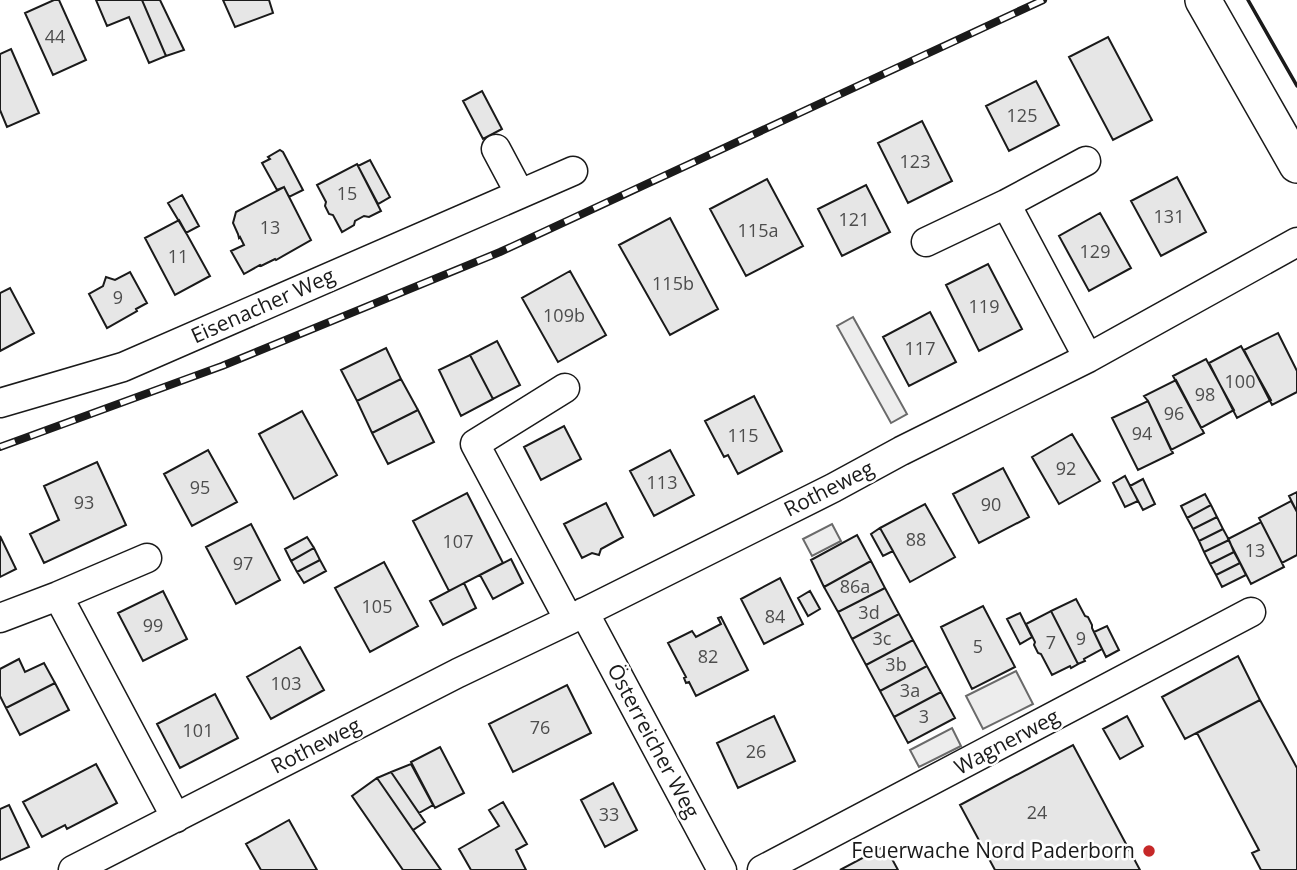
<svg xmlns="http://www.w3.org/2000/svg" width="1297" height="870" font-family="'Open Sans',sans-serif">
<rect width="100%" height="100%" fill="#fff"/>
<path fill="#ededed" stroke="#6a6a6a" stroke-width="2" d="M853 317 907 414 891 423 837 326Z
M832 524 841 541 812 556 803 539Z
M1016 671 1033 704 983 729 966 696Z
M952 728 961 746 919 767 910 750Z"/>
<path fill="#e6e6e6" stroke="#1a1a1a" stroke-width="2" d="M54 0H59L86 60 53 75 25 13Z
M96 0H142L166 56 149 63 129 17 107 26Z
M142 0H160L184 50 166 56Z
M223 0H269L273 13 235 27Z
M1108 37 1152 120 1113 140 1069 57Z
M11 49 39 113 7 127 0 110V54Z
M1036 81 1059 125 1009 151 986 106Z
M482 91 502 129 483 139 463 101Z
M922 121 952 181 908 203 878 143Z
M280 150 283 152 303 190 289 197 284 187 277 190 262 163 270 159 268 157Z
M370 160 390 197 378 204 358 166Z
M357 164 381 211 369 217 364 216 355 221 354 225 342 232 333 215 329 214 325 206 326 202 317 185Z
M1177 177 1206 232 1161 256 1131 201Z
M767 179 803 246 746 276 710 209Z
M866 185 890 232 842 256 818 209Z
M284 187 311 240 276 260 275 259 261 266 260 265 244 274 231 251 244 245 240 237 239 238 238 234 233 223 236 212Z
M182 195 199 226 186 233 168 203Z
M1100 213 1131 268 1089 291 1059 236Z
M670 218 718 309 670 335 619 245Z
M179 220 210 276 175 295 145 238Z
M988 264 1022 329 979 351 946 285Z
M570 271 606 335 558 362 522 298Z
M130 272 147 303 136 309 137 311 107 328 89 294 103 286 106 277 115 280Z
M10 288 34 333 0 351V293Z
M930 312 956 362 909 386 883 337Z
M1278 333 1297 371V392L1272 405 1244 350Z
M497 341 520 385 493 399 470 355Z
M1241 346 1271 400 1237 418 1209 363Z
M386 348 401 379 357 401 341 370Z
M470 355 493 399 461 416 439 370Z
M1206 359 1234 410 1201 428 1173 376Z
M401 379 418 410 372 433 357 401Z
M1176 380 1204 433 1171 450 1148 401 1144 396Z
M754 396 782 451 738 474 728 455 724 457 705 421Z
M1148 401 1173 453 1138 470 1112 418Z
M418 410 434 442 388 464 372 433Z
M302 411 337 475 294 499 259 434Z
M564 426 581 459 541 480 524 447Z
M1072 434 1100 481 1059 504 1032 457Z
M208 450 237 502 192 526 164 474Z
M670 450 694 495 654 516 630 471Z
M97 462 126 525 44 563 30 534 59 520 44 486Z
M1003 468 1029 517 979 543 953 494Z
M1125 476 1138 501 1125 507 1113 483Z
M1143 479 1155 504 1143 510 1130 486Z
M1297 492V512L1289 496Z
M467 493 503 563 449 591 413 521Z
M1205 494 1211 505 1187 518 1181 506Z
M1291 501 1297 512V555L1282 563 1259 518Z
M606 503 623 537 601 549 599 555 592 553 582 558 564 524Z
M925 504 955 557 910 582 880 528Z
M1211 505 1217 517 1193 529 1187 518Z
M1217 517 1223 529 1199 541 1193 529Z
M1261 522 1284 567 1251 584 1228 539Z
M251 524 280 580 236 604 206 547Z
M880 528 893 551 883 556 871 534Z
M1223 529 1229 540 1204 552 1199 541Z
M857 535 871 561 824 587 811 560Z
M0 536 16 569 0 577Z
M307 537 314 548 291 561 285 549Z
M1229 540 1234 552 1210 564 1204 552Z
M314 548 320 560 297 572 291 561Z
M1234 552 1240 563 1216 575 1210 564Z
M511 559 523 583 493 599 480 575Z
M320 560 326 571 304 583 297 572Z
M871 561 885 588 838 612 824 587Z
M384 562 418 626 370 652 335 588Z
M1240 563 1246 575 1222 587 1216 575Z
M780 578 803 624 764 644 741 599Z
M464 583 476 608 443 625 430 601Z
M885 588 899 614 852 639 838 612Z
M163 591 187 639 143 661 118 613Z
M810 591 820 609 808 616 798 598Z
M1076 599 1085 616 1088 617 1092 625V628L1102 649 1084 659 1085 661 1078 664 1051 611Z
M983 606 1015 667 972 689 941 627Z
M1051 611 1078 664 1071 668 1070 666 1052 675 1041 654 1038 653 1034 645 1035 642 1026 624Z
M1020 613 1032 637 1020 644 1007 619Z
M899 614 913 640 866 665 852 639Z
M721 617 748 670 696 696 689 682 686 683 684 678 686 677 668 643 692 631 696 637 721 624 718 618Z
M1107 626 1119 650 1106 657 1094 632Z
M913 640 927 666 880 691 866 665Z
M300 647 324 690 271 719 247 677Z
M1238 656 1260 700 1185 739 1162 697Z
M19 659 25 672 44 663 55 683 6 708 0 696V669Z
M927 666 941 692 894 717 880 691Z
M55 683 69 710 20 735 6 708Z
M567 685 591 733 513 772 489 724Z
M941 692 955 718 908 743 894 717Z
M215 694 238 738 180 768 157 724Z
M1260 700 1297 768V870H1261L1252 853 1259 850 1197 733Z
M774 716 795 761 738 788 717 743Z
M1127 716 1143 746 1120 759 1103 729Z
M1073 745 1140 870H995L960 805Z
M440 747 464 793 435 808 411 762Z
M96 764 117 803 67 829 65 825 42 837 23 802Z
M411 764 433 805 419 813 391 772Z
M391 772 425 822 413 830 377 778Z
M377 778 413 830 441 870H403L352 796Z
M613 783 637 830 605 847 581 800Z
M503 802 527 844 516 850 526 870H471L459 849 499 826 489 810Z
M9 805 29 847 0 860V809Z
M289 820 317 870H261L246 844Z
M885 846 898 870H840Z"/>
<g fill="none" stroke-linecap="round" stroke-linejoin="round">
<defs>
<path id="minor" d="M496 149 520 194
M1006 204 1088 358
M926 242 1006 204 1086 161
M565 388 475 444 569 620
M0 403 123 367 573 171
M58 596 176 818
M584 612 722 870
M0 618 58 596 147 558
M73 870 458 673 569 620 833 488 901 451 1088 358 1297 242
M762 870 1251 612"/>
<path id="tertiary" d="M1203 0 1297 165"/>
</defs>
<use href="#minor" stroke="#1a1a1a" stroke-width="31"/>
<use href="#tertiary" stroke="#1a1a1a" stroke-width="38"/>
<use href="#minor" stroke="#fff" stroke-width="28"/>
<use href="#tertiary" stroke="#fff" stroke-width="35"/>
<defs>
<path id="rail" d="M0 447 222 366 500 252 1043 0"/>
</defs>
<use href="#rail" stroke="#1a1a1a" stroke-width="8"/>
<use href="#rail" stroke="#fff" stroke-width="5" stroke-dasharray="16" stroke-linecap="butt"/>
<path stroke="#1a1a1a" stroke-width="3.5" d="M1248 0 1297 86"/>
</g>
<circle fill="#c62828" stroke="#fff" stroke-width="2.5" cx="1149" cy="851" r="7"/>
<g text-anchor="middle" stroke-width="5" stroke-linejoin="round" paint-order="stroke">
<g font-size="18" fill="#4d4d4d">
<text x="55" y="43">44</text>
<text x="1022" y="122">125</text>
<text x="915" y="168">123</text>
<text x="347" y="200">15</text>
<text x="1169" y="223">131</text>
<text x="854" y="226">121</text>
<text x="270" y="234">13</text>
<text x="758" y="237">115a</text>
<text x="1095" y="258">129</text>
<text x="178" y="263">11</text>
<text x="673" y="290">115b</text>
<text x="118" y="304">9</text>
<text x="984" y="313">119</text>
<text x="564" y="322">109b</text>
<text x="920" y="355">117</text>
<text x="1240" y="388">100</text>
<text x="1205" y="401">98</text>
<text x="1174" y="420">96</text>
<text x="1142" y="440">94</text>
<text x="743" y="442">115</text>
<text x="1066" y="475">92</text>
<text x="662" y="489">113</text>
<text x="200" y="494">95</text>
<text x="84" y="509">93</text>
<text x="991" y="511">90</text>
<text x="916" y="546">88</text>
<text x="458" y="548">107</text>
<text x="1255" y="557">13</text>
<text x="243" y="570">97</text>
<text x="855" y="593">86a</text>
<text x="377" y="613">105</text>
<text x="869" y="619">3d</text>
<text x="775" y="623">84</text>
<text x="153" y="632">99</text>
<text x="882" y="645">3c</text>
<text x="1081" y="645">9</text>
<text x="1051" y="649">7</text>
<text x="978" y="653">5</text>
<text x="708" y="663">82</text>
<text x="896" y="671">3b</text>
<text x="286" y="690">103</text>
<text x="910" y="697">3a</text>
<text x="924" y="723">3</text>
<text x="540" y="734">76</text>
<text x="198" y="737">101</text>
<text x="756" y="758">26</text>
<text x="1037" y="819">24</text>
<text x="609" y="821">33</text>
</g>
<g font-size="21" fill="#1a1a1a" stroke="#fff">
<text transform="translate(263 306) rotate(-24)" y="7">Eisenacher Weg</text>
<text transform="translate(829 489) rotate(-27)" y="7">Rotheweg</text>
<text transform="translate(653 741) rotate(62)" y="7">Österreicher Weg</text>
<text transform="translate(1007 742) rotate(-28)" y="7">Wagnerweg</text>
<text transform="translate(316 746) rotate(-27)" y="7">Rotheweg</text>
</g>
<g font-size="21" fill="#1a1a1a" stroke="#fff" text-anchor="end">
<text x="1135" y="858">Feuerwache Nord Paderborn</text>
</g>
</g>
</svg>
